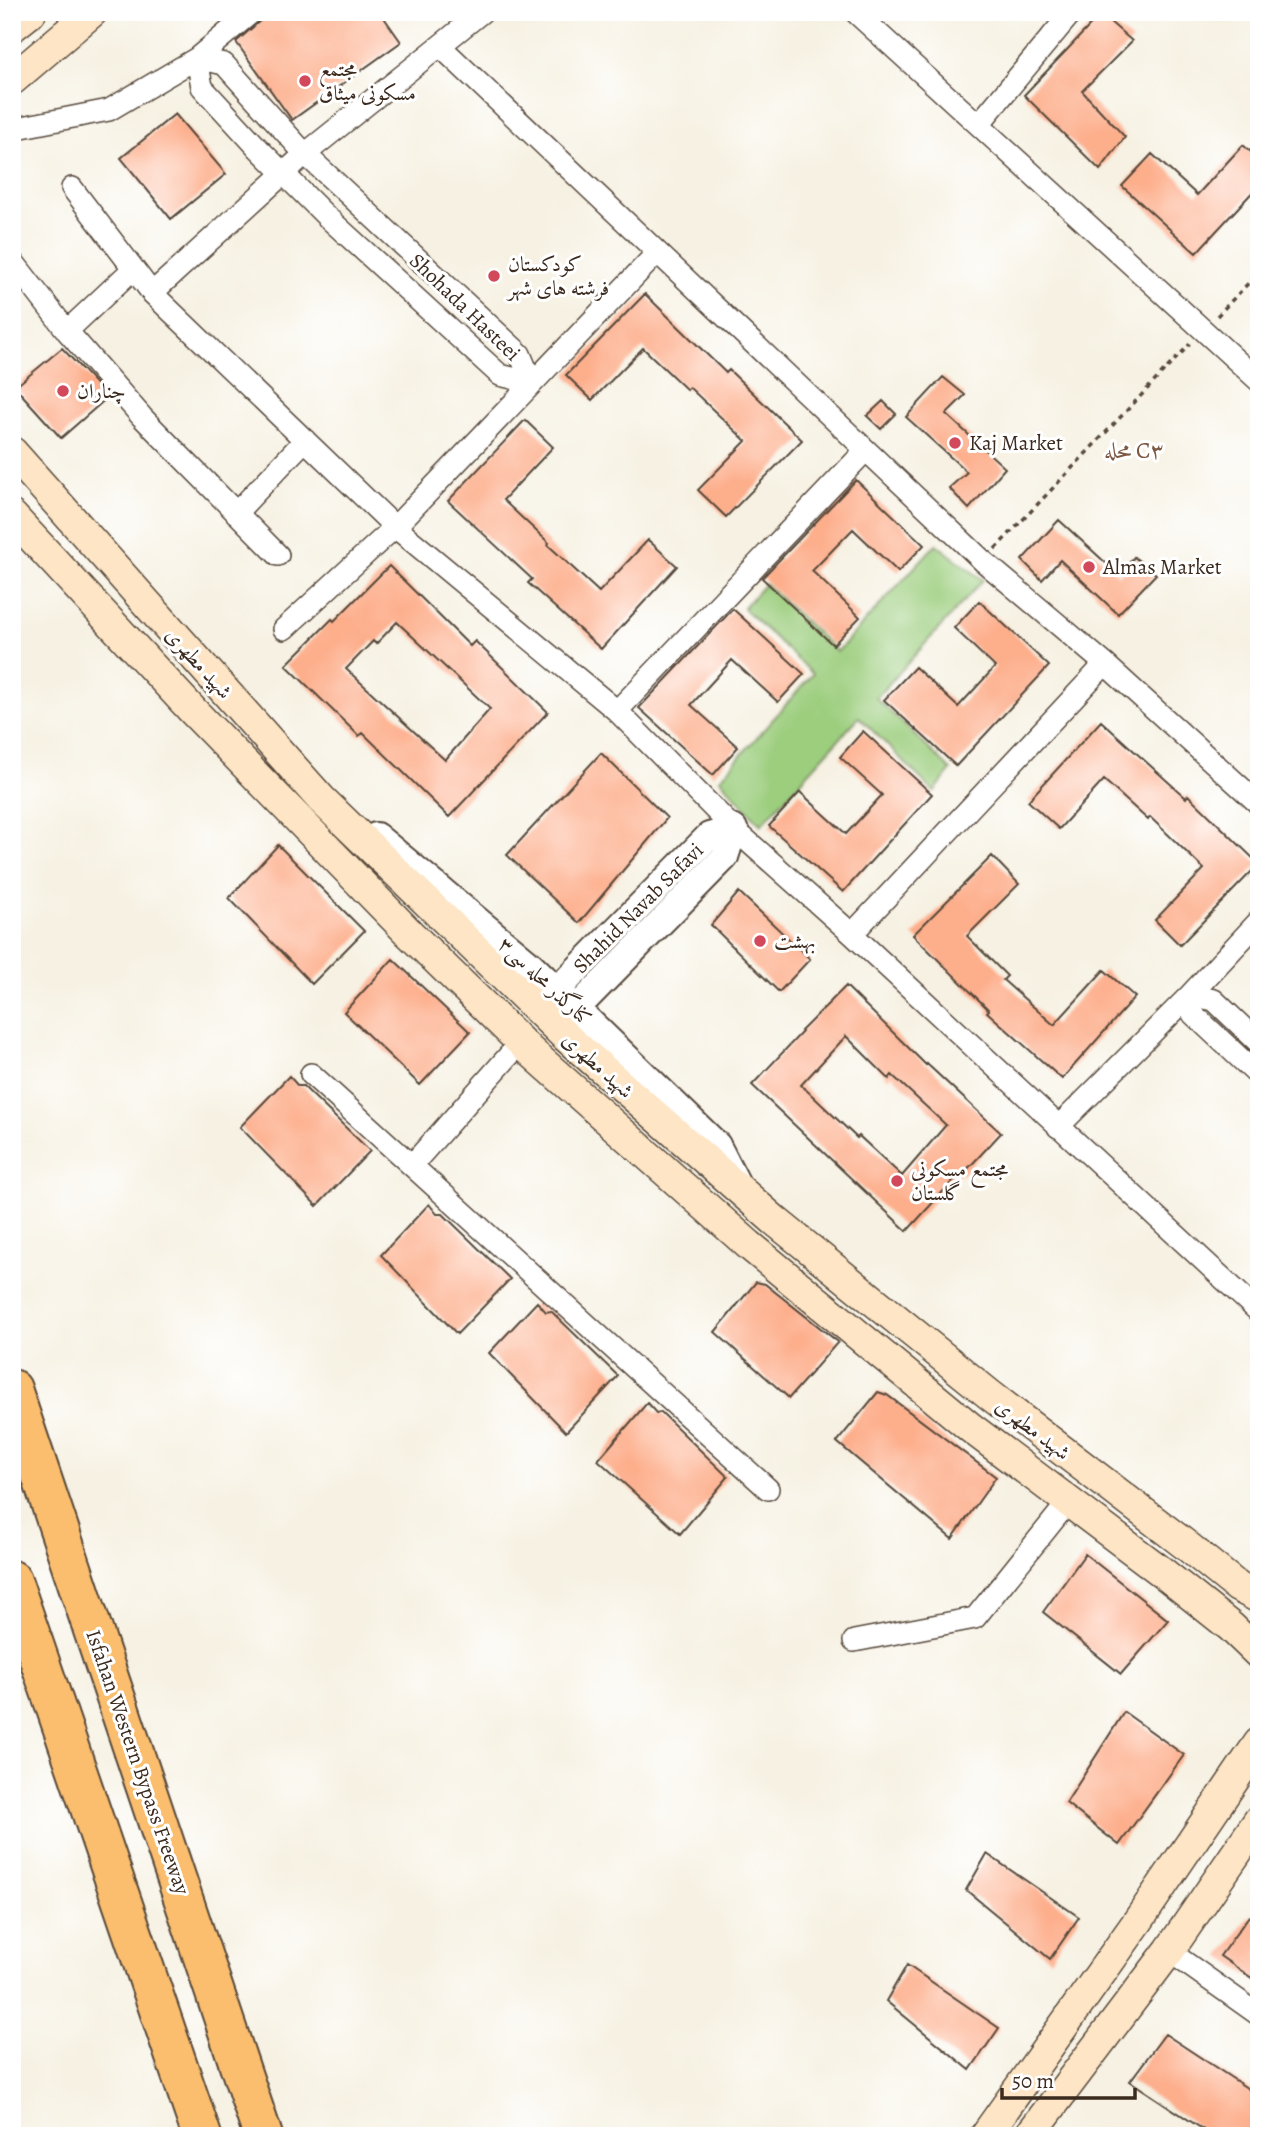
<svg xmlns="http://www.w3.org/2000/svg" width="1271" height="2148" font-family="Alegreya,Amiri,serif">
<rect width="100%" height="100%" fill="#fff"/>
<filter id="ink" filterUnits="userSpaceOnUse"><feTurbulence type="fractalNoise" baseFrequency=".0143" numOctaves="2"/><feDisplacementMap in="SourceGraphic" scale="14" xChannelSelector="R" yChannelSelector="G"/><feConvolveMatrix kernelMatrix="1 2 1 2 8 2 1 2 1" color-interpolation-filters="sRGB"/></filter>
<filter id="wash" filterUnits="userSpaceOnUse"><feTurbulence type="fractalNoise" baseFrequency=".00686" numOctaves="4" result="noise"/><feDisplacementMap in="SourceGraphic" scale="28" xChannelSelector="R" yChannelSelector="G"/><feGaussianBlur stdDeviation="1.57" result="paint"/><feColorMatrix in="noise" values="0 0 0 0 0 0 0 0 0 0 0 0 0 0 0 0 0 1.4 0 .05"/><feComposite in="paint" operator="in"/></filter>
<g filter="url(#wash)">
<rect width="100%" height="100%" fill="#f6f1e2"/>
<path fill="#9cce7e" stroke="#6c7c4e" stroke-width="2" d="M936 544 983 580 876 698 951 770 934 792 859 717 761 825 720 779 813 674 743 608 765 584 837 652Z"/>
<g id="blocks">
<path fill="#fdae8b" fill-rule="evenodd" d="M270 12H380L401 42 292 120 236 42Z
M1101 14 1132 41 1082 91 1125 137 1100 170 1024 95Z
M175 114 226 174 171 219 121 158Z
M1243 145 1259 159V185L1196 253 1122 186 1152 154 1197 195Z
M645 294 726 373 729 370 802 440 726 517 698 490 746 441 689 387 687 390 643 348 592 400 566 375Z
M62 348 108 397 61 438 15 387Z
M943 377 965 395 946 414 1005 468 969 509 949 488 967 472 906 417Z
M883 401 896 414 881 429 867 416Z
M525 420 553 447 503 500 549 543 548 545 599 592 648 540 677 566 601 649 528 583 532 579 448 501Z
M856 480 924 545 898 572 853 529 812 571 860 617 833 645 762 578Z
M1059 520 1119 575 1134 557 1156 574 1118 614 1060 560 1042 580 1022 560Z
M389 566 470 646 475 641 548 712 449 817 363 733 359 736 286 665 332 619 334 621ZM397 622 490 709 445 760 346 669 373 641 376 644Z
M979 601 1049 666 956 766 884 700 915 667 958 707 995 667 954 628Z
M733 609 804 674 778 702 732 660 691 705 738 747 713 775 639 708Z
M1101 721 1186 798 1188 795 1259 864 1180 945 1155 920 1204 869 1150 817 1148 820 1104 780 1059 829 1028 801Z
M863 731 932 794 843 892 769 826 800 792 846 834 882 795 840 757Z
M601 753 667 818 579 923 507 855Z
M278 845 364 931 312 984 229 898Z
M992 856 1019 884 967 936 1007 976 1003 980 1054 1025 1104 970 1135 997 1062 1079 987 1012 989 1010 913 935Z
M739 892 810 959 779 992 711 925Z
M393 959 470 1032 420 1085 344 1012Z
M846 986 926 1065 927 1064 1001 1133 962 1175 960 1173 907 1231 752 1085 802 1032 801 1031ZM846 1036 889 1079 892 1075 946 1125 902 1176 859 1136 857 1138 801 1085Z
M289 1076 298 1086H303L370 1151 317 1206 240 1127Z
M429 1204 437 1214H443L510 1279 457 1334 381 1255Z
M756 1282 765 1284 838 1342 789 1398 715 1332Z
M537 1302 546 1312 551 1311 618 1376 566 1432 489 1353Z
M878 1392 887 1395 996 1477 952 1539 837 1442Z
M647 1403 656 1413 661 1412 728 1477 680 1534 598 1460Z
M1085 1554 1168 1620 1121 1674 1043 1612Z
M1124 1712 1184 1755 1119 1845 1066 1803Z
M987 1854 1079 1917 1050 1959 966 1890Z
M1249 1916 1259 1923V1983L1220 1956Z
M907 1965 999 2028 970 2070 886 2001Z
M1165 2034 1259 2096V2136H1213L1130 2081Z"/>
</g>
</g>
<g filter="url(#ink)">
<use href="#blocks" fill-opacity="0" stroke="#57483b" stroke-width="2"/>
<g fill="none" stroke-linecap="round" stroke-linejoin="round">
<defs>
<path id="minor" d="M855 12 1259 381
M440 46 983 561 1105 664 1259 804
M197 58 224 64 305 154 520 354 532 383 500 375 326 216 258 148 202 87Z
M979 124 1072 12
M12 129 109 110 197 58 252 12
M72 188 152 293 395 527 617 711 734 829 852 934 1259 1312
M12 260 67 331 142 417 278 555
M152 293 305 154 482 12
M67 331 133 269
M236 513 305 440
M284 629 395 527 657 253
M617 711 866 450
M852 934 1105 664
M1259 1043 1214 1000 1190 995 1193 1014 1259 1076
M311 1074 768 1489
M1058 1127 1190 995 1259 921
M412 1165 521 1042
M854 1641 975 1618 1069 1501
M1169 1951 1259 2015"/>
<path id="tertiary" d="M376 836 531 965 557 990 717 1145 737 1184
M557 990 709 836 734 829
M576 1009 725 857 734 829"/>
<path id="secondary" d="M12 27 31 12
M12 80 92 12
M12 452 321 799 564 1035 774 1220 990 1395 1187 1546 1238 1587 1259 1598
M12 516 194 712 410 934 530 1051 749 1245 971 1428 1162 1572 1231 1627 1259 1654
M985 2136 1138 1921 1259 1743
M1029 2136 1169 1951 1259 1820"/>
<path id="motorway" d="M12 1389 263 2136
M12 1580 202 2136"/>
</defs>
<use href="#minor" stroke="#57483b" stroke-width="24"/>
<use href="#tertiary" stroke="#57483b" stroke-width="30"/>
<use href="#secondary" stroke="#57483b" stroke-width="33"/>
<use href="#motorway" stroke="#57483b" stroke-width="42"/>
<path stroke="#57483b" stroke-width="3.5" stroke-dasharray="5 5" stroke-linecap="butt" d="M1217 316 1259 272
M995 549 1190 344"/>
<use href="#minor" stroke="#fff" stroke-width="21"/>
<use href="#tertiary" stroke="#fff" stroke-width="26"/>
<use href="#secondary" stroke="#fde5c5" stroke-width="30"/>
<use href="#motorway" stroke="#fbbe6e" stroke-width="38"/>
</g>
</g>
<g fill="#d1495b" stroke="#fff" stroke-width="2.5">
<circle cx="305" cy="81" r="7"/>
<circle cx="494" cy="276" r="7"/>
<circle cx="63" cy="391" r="7"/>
<circle cx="955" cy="443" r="7"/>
<circle cx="1089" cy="567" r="7"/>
<circle cx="760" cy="941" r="7"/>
<circle cx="897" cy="1181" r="7"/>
</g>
<g text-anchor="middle" stroke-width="6" stroke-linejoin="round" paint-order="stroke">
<g font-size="21" fill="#3b2a1e" stroke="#fff" text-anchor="start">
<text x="319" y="76">مجتمع<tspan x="319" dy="24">مسکونی میثاق</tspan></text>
<text x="508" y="271">کودکستان<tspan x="508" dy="24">فرشته های شهر</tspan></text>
<text x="77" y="398">چناران</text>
<text x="969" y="450">Kaj Market</text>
<text x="1103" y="574">Almas Market</text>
<text x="774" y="948">بهشت</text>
<text x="911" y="1176">مجتمع مسکونی<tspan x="911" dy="24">گلستان</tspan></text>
</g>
<g font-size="21" fill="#3b2a1e" stroke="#fff">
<text transform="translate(465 307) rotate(44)" y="7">Shohada Hasteei</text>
<text transform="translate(199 663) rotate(48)" y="7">شهید مطهری</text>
<text transform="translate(638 908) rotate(-45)" y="7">Shahid Navab Safavi</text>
<text transform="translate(545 981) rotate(43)" y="7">کنارگذر محله سی۳</text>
<text transform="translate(598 1065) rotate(42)" y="7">شهید مطهری</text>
<text transform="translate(1033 1429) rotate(37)" y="7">شهید مطهری</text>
<text transform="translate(138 1762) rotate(71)" y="7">Isfahan Western Bypass Freeway</text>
</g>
<g font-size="23" fill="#7f5844" stroke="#fff">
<text x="1134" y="458">محله C۳</text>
</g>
</g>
<rect width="1271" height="2148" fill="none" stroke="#fff" stroke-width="42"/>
<path d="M1002 2088v10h133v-10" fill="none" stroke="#3b2a1e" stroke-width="3.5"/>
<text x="1012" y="2088" font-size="21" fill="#3b2a1e" stroke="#ffffff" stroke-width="5" paint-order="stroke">50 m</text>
</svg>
